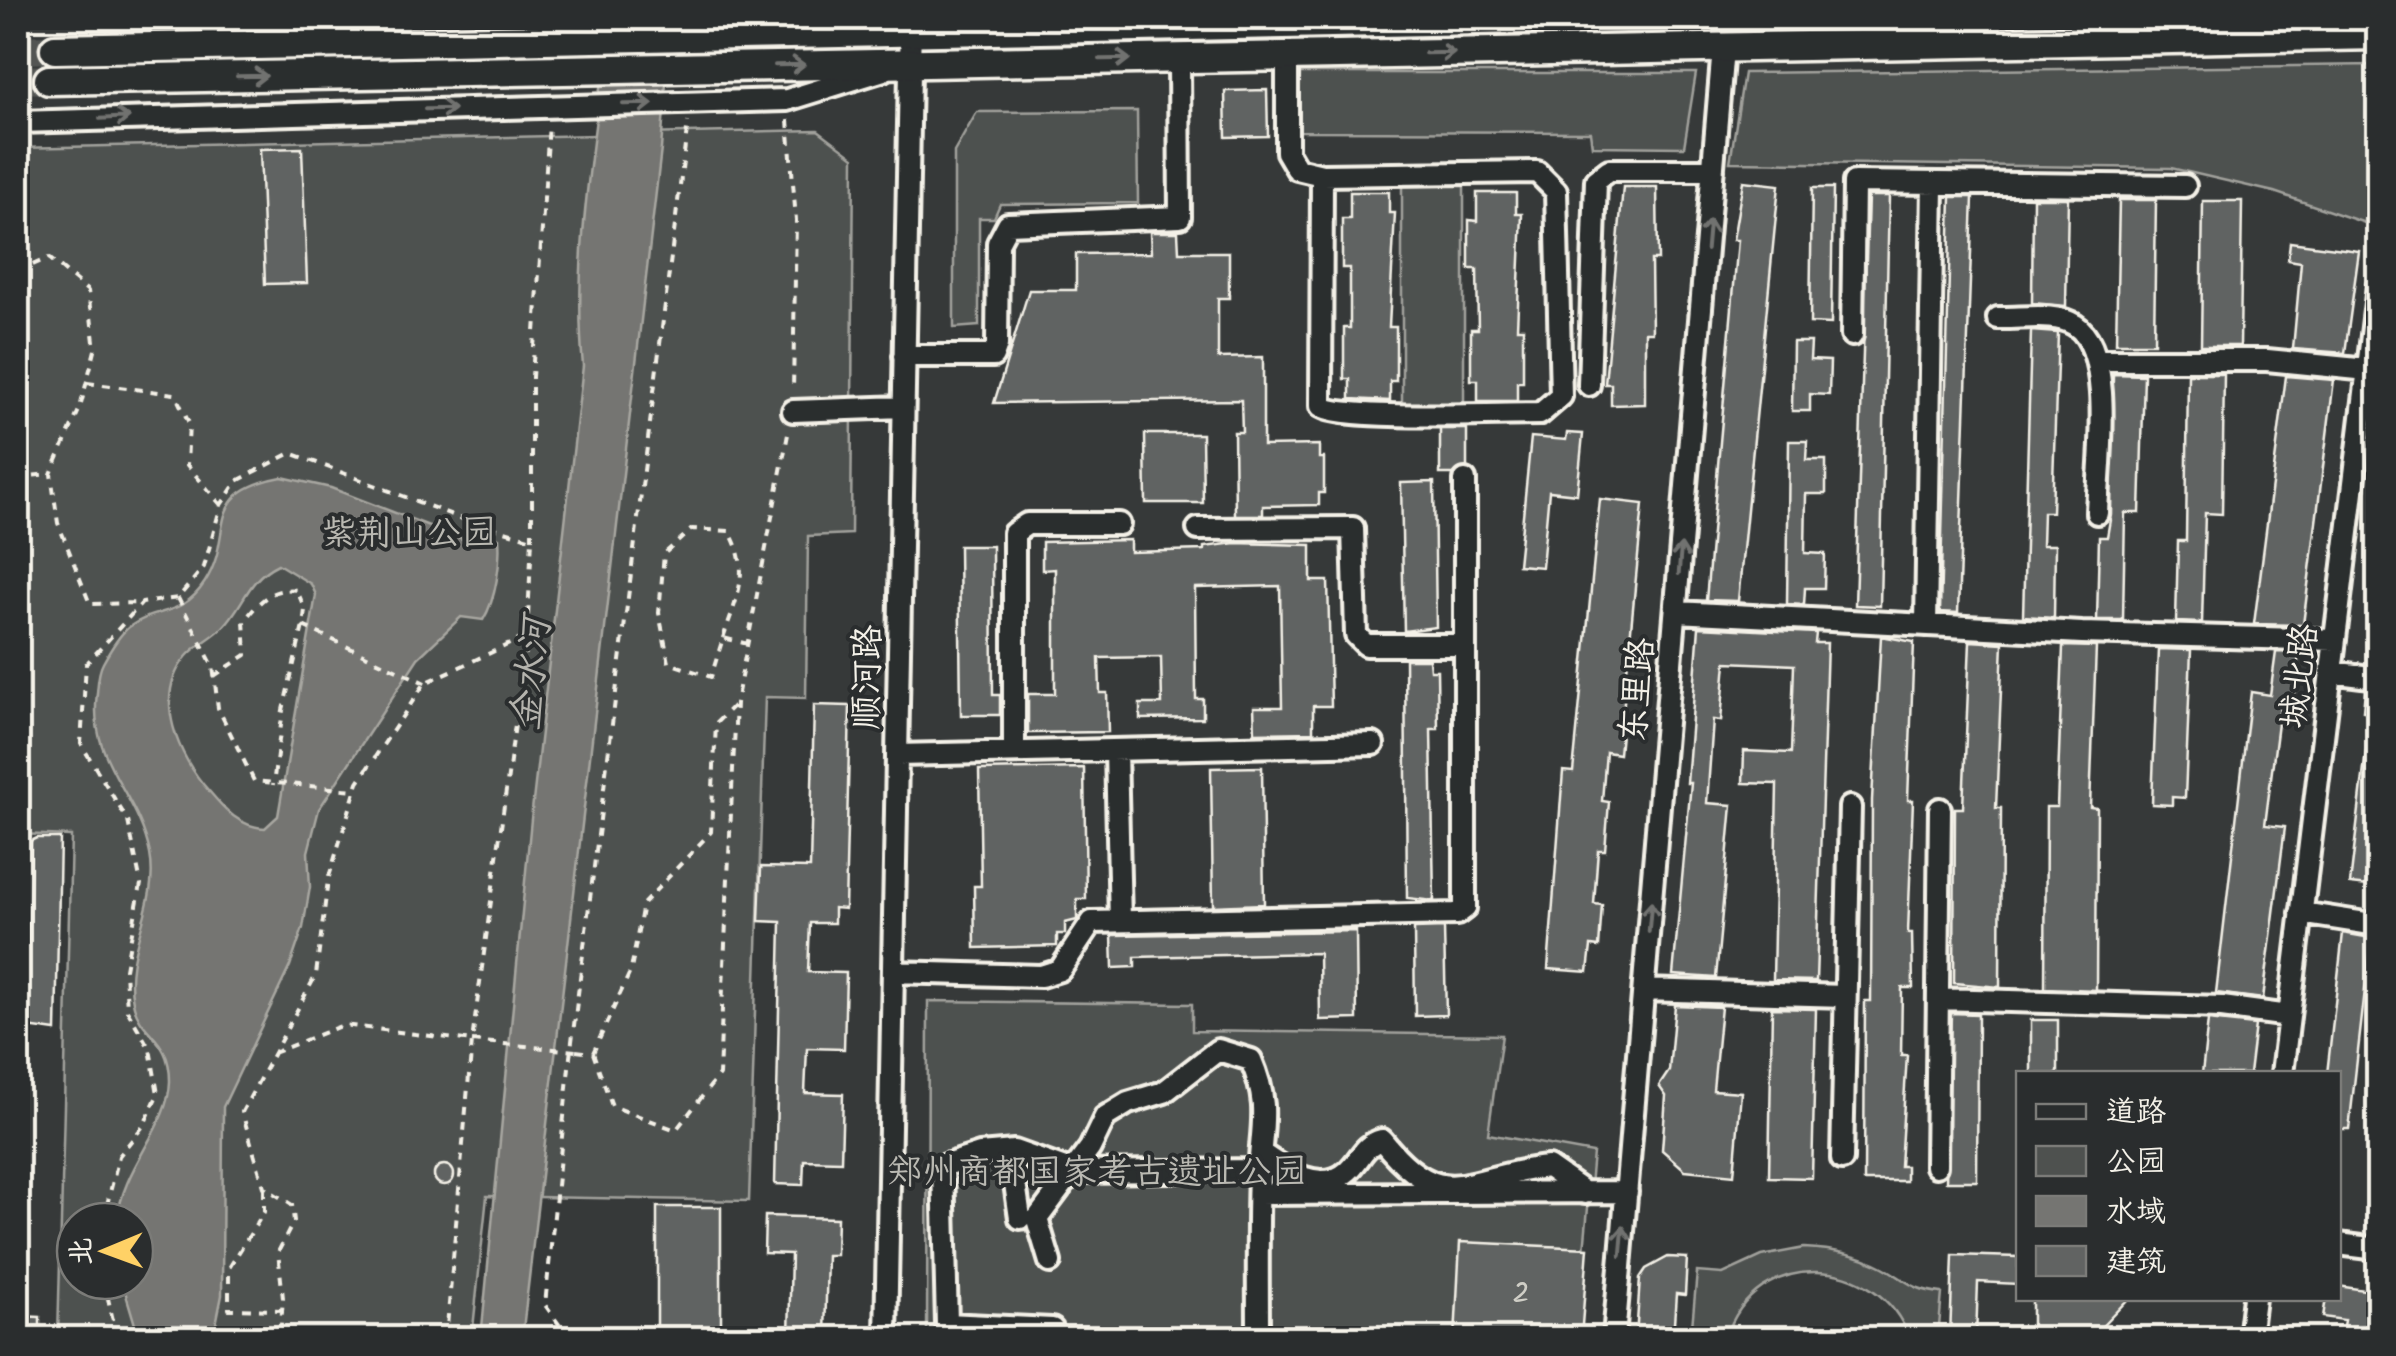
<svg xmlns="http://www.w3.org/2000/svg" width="2396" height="1356" font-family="Kalam,'LXGW WenKai TC',sans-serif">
<rect width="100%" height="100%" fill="#363939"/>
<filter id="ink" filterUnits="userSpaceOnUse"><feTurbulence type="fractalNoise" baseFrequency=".01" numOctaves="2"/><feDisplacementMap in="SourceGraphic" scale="20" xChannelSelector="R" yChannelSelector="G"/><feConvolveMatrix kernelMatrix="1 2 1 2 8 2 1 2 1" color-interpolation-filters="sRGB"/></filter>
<g filter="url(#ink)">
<path fill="#4e514f" stroke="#a1a19c" stroke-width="2.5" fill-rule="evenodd" d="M2378 65V167L2371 225 2274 192 2171 168 1730 162 1744 73Z
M1300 73H1696L1684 147 1592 146 1590 132 1299 131Z
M1137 111 1138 203 1000 204 994 218H979V326L954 328V152L977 112Z
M818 130 854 157 851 534 808 536 806 698 765 697 749 1201 487 1196 472 1338H58L71 836 18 834V148ZM75 1221H135V1281H75Z
M1402 185 1464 186V408H1402Z
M928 1001 1192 1004V1031L1502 1035 1488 1134 1593 1153 1576 1338H927Z
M1804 1248C1832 1249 1858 1254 1883 1267 1908 1281 1911 1290 1942 1293L1938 1338H1909C1879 1253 1754 1247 1726 1338H1691L1697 1272 1723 1274 1762 1256Z"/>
<path fill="#757572" stroke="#a8a7a1" stroke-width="2.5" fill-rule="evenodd" d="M609 18H671L661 149 522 1338H481L531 819 583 366C572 252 596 131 609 18Z
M282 477 331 488 465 540 474 542 485 535 499 538C501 563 496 599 483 620L461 617 418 658 319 809 308 852 310 887 303 928 290 966 223 1107 222 1295 214 1334 211 1338H139L122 1281H135V1221H117C122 1167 169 1127 170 1081 170 1035 140 1037 133 1002 122 951 160 905 150 854 138 792 88 761 97 693 98 683 98 672 103 663 109 652 119 635 129 627 158 606 182 618 205 582 236 534 200 492 282 477ZM278 564 311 584 316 595 278 816 265 828C240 827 225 810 209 791 179 758 151 697 187 656 197 644 213 638 223 627 245 604 247 579 278 564Z"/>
<path fill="#616362" stroke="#f4f1e8" stroke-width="2.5" d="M1267 90 1268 136 1226 137 1225 91Z
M302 148 307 283 265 284 260 149Z
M1743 181 1779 185 1738 601 1706 600 1738 240H1733Z
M1623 187H1657L1658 260H1651L1652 332H1645V404L1611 405V384H1605Z
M1812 188H1833L1831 324 1810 323Z
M1350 192H1389V213H1395L1389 327H1396V381H1390V401L1350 399V379H1344V328H1350V268H1342V219H1350Z
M1477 193H1516V214H1522L1517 328H1523V382H1517V401H1478V380H1471V329H1478L1477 269H1469V220L1477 221Z
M1868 196H1889L1880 606 1855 605Z
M1951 197H1973L1958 613 1940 612Z
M2033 198H2068L2066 306 2032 303Z
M2119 200H2156L2154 343H2116Z
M2203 201H2242L2240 346H2201Z
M1150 232H1178L1179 252H1229V298H1218V358L1263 357V446L1319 445V458H1324V493H1319V505L1263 506V515H1235L1234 432H1242L1241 400 994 403 1029 290H1076V254L1151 253Z
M2290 242 2359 251 2345 353 2293 349 2301 262 2288 260Z
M2031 331 2058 333 2052 512H2043L2042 545H2055L2054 618 2023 616Z
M1793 342H1811L1810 360 1830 361 1829 395 1810 394V411H1792Z
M2113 374 2144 375 2140 513H2125L2123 620H2097L2099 537H2107L2111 514Z
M2188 374H2224L2222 514 2205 513 2202 623 2176 622 2178 541H2186Z
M2286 376 2334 380 2303 625 2254 624Z
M1440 429H1467V467L1453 474H1440Z
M1567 433 1583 434 1577 494 1549 491 1542 567 1518 565 1531 437 1566 440Z
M1145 434H1202L1203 503H1146Z
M1789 441H1807L1806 460H1826V494H1806L1805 553 1825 554 1824 588H1805L1804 605 1787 604Z
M1434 482 1436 627 1404 631 1401 483Z
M1600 499 1643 504 1619 754 1606 752 1602 801 1609 802 1605 850H1598L1594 904 1602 905 1599 947 1591 946 1588 972 1548 969 1563 771 1573 772Z
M1130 540V552L1204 550V547L1235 543 1311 545V581H1328L1331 706H1313V732L1255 733 1254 707H1282L1280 586 1195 588 1196 699H1203V718L1140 719V704H1162L1161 657 1099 658 1100 693H1107L1108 732 1028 733V694H1055V569L1042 570V542Z
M959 546H992L993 695H1000V715H961Z
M1699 627 1816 633 1815 643H1827L1816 981 1773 980 1777 784 1743 783 1744 751 1791 753 1794 665 1726 662 1721 721 1713 720 1707 803 1732 805 1716 978 1673 975 1691 783H1687Z
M1881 636 1914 642 1908 800H1913L1908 933H1912L1913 988H1902L1901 1055H1907L1900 1166H1906V1181H1864L1865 1001H1871L1872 800Z
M1970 641 2003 643 1996 808H2001L2000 987 1954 983 1955 808H1963Z
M2063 646 2096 647 2090 807 2097 808 2096 990 2045 988 2046 807H2057Z
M2158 649 2191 650 2185 798 2172 797V805L2152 804Z
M2276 652 2299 653 2293 701 2281 700 2265 825 2285 827 2263 999 2216 993 2251 692 2270 695Z
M1405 659H1429L1430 670H1437L1438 729H1431L1434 901 1407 898Z
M2365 690 2378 691V713L2363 711Z
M814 705 850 706 845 909 834 908V923H810L808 972 846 973 844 1049 807 1048 805 1093 843 1094 841 1161 804 1160 803 1185 775 1184 781 922 759 921 761 867 810 868Z
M2368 735H2378V887L2350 884Z
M1262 767 1264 904 1213 906 1211 768Z
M1084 768 1086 899H1077V920L1065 923V934H1057V946L975 948 974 886H981L979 770Z
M37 838H60L56 1031 27 1027 31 841Z
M1444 928 1446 1015 1415 1016 1414 929Z
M1356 931 1357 1019 1320 1020 1319 953 1135 957V967L1113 968 1112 935Z
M2343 933 2371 938 2349 1129H2338V1074H2327Z
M1675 1005 1721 1007 1713 1090 1741 1092 1734 1175 1685 1170 1662 1150 1666 1096 1659 1086 1669 1071Z
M1772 1008 1816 1009 1812 1178 1769 1177Z
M1951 1013 1978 1014 1977 1181H1946Z
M2031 1020H2058V1074H2031Z
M2208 1020 2255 1025 2249 1074H2202Z
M434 1175a10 10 0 1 1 20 0a10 10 0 1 1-20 0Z
M657 1207H721V1338H657Z
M765 1216 837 1218 836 1255H827L825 1338H789L791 1254 764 1253Z
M1460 1242 1588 1248 1581 1338H1455Z
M1953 1255 2018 1257V1284L1978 1282 1976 1338H1950Z
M1668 1257 1687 1258 1685 1295 1676 1294 1673 1338H1636L1640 1278 1646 1269Z
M2338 1286 2378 1292 2374 1338H2341L2344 1320 2323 1317 2326 1298H2338Z
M2032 1298H2129L2091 1338H2032Z
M18 1316 40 1317V1338H18Z"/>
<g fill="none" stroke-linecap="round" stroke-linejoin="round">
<path stroke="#525553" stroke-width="28" stroke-dasharray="28 14" stroke-linecap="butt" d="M18 50 55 49
M18 79 49 80"/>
<defs>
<path id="minor" d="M1287 56V152L1297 169 1322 175 1537 172 1556 191 1561 396 1540 414C1504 414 1341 421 1321 406L1322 175
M18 122 787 100 884 70
M1998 318C2021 319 2056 312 2075 325 2116 351 2098 469 2097 513
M1852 335 1854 182 2185 186
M904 356H993L997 345 998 243 1008 224 1180 217 1179 58
M2098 360H2267L2368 370
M1589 385 1596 180 1609 170H1713
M793 411 903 407
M1198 529 1353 528 1356 635 1366 645H1465
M1676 612 2082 633 2335 640
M1926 625 1933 184
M2331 672 2378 678
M1116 750 1120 922
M1014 752V533L1027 524H1119
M897 755 1373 744
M2301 913 2378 925
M893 972 1041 976 1060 970 1092 922 1457 914 1465 908V480
M1644 990 1845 996
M1938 999 2222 1007 2289 1016
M2282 1074 2378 286
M998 1153 1014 1176 1020 1218
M1261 1153C1284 1169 1321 1196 1348 1171 1362 1158 1363 1145 1382 1140 1444 1218 1468 1174 1548 1167L1585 1193
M1842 1159 1850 807
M1936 1166 1940 809
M1259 1194 1627 1192
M2338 1244 2378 1249
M1050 1262 1037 1219 1090 1148 1105 1117 1128 1103 1164 1092 1218 1050 1251 1060C1271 1107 1261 1126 1259 1174 1257 1229 1258 1284 1258 1338
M886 1338 911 18
M1054 1338 1052 1329 947 1324 943 1166 980 1154 1014 1151 1073 1172 1259 1170
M1614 1338 1723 48
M2249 1338 2254 1298"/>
<path id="major" d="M55 49 1575 18
M49 80 2378 35"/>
</defs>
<use href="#minor" stroke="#f4f1e8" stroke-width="28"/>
<use href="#major" stroke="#f4f1e8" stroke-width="35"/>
<path stroke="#f4f1e8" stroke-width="4" stroke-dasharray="8 8" stroke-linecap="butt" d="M788 120 796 220 793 390
M18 271 49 258 88 291 95 350 80 408 51 474 58 523 90 604 142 603
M87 383 175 394 189 423 187 465 221 505
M18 477 51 474
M532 539V377L549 124
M178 598 213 666 218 708 254 781 354 790
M303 626 425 683
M723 638C737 597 752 571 729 531L692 529 664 554 659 613 669 663 711 677 723 638 748 644
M214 676 246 655 244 621C260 601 271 587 297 590L305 610 303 626 283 710 273 785
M576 1051 593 1053 631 970 643 904 711 832 716 723 736 703
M273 1053 343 1025 472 1041
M593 1053 612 1106 676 1130 719 1075 736 703 789 429
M264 1189V1212L229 1268V1309L282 1310
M103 1221 119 1156 144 1125 158 1094 150 1049 127 1010 125 969 141 884 128 821 81 744 86 664 142 603 178 598 204 567 221 505 237 481 291 453 460 518 532 539 527 636 425 683 358 782 328 880 316 975 242 1112 264 1187 292 1205 294 1221 278 1252 283 1298 280 1338
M104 1281 117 1338
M446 1338 472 1041 527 636
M569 1338 545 1305 570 1057 688 122"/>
<use href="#minor" stroke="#2a2d2e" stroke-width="20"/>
<use href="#major" stroke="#2a2d2e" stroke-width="28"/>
<path stroke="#f4f1e8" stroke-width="4" stroke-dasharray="8 8" stroke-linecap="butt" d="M472 1041 576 1051"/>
</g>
<defs><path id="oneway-shaft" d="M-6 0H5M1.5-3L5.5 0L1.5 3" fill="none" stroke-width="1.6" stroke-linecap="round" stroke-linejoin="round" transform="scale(2.5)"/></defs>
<g stroke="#71726f">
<use href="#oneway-shaft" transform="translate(1440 53) rotate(-1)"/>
<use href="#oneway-shaft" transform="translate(1115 59) rotate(-1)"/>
<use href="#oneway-shaft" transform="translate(790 65) rotate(-1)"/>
<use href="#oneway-shaft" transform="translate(252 76) rotate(-1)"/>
<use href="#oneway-shaft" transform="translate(638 104) rotate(-1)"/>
<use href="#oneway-shaft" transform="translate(440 109) rotate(-1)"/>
<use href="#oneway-shaft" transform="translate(115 118) rotate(-3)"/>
<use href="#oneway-shaft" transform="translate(1708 235) rotate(-85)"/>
<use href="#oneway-shaft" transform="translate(1680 559) rotate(-85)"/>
<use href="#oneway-shaft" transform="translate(1650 917) rotate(-85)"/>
<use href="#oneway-shaft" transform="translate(1622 1241) rotate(-85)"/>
</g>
</g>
<g text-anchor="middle" stroke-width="8" stroke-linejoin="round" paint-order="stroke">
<g font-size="30" fill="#cfcec6">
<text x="1521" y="1303">2</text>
</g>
<g font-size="35" fill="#bab9b2" stroke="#2a2d2e">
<text x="409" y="544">紫荆山公园</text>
<text x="1097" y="1183">郑州商都国家考古遗址公园</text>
</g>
<g font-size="35" fill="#f4f1e8" stroke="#2a2d2e">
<text transform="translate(2298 676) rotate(-83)" y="12">城北路</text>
<text transform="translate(866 677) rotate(-89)" y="12">顺河路</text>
<text transform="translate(1636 690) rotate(-85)" y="12">东里路</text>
</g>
<g font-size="38" font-style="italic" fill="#b4b3ad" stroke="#2a2d2e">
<text transform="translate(530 674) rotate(-84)" y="13">金水河</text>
</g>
</g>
<rect width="2396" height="1356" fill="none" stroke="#2a2d2e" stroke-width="60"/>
<rect x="30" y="30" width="2336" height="1296" fill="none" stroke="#f4f1e8" stroke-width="4" filter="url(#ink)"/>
<rect x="2016" y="1071" width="325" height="230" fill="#2a2d2e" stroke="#7b7b78" stroke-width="2.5"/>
<rect x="2036" y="1104" width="50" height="15" fill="#2a2d2e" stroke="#7b7b78" stroke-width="2.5"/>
<text x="2106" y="1121" font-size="30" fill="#f4f1e8">道路</text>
<rect x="2036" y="1146" width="50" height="30" fill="#4e514f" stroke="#7b7b78" stroke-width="2.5"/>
<text x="2106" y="1171" font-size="30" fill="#f4f1e8">公园</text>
<rect x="2036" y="1196" width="50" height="30" fill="#757572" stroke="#7b7b78" stroke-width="2.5"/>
<text x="2106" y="1221" font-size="30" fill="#f4f1e8">水域</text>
<rect x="2036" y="1246" width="50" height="30" fill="#616362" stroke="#7b7b78" stroke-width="2.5"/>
<text x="2106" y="1271" font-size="30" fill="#f4f1e8">建筑</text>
<g transform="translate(105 1251) rotate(269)"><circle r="48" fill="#2a2d2e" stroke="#7b7b78" stroke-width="2.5"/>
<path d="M0-8L18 38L0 25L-18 38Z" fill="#ffd166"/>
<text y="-15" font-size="28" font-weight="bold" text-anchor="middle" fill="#f4f1e8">北</text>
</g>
</svg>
